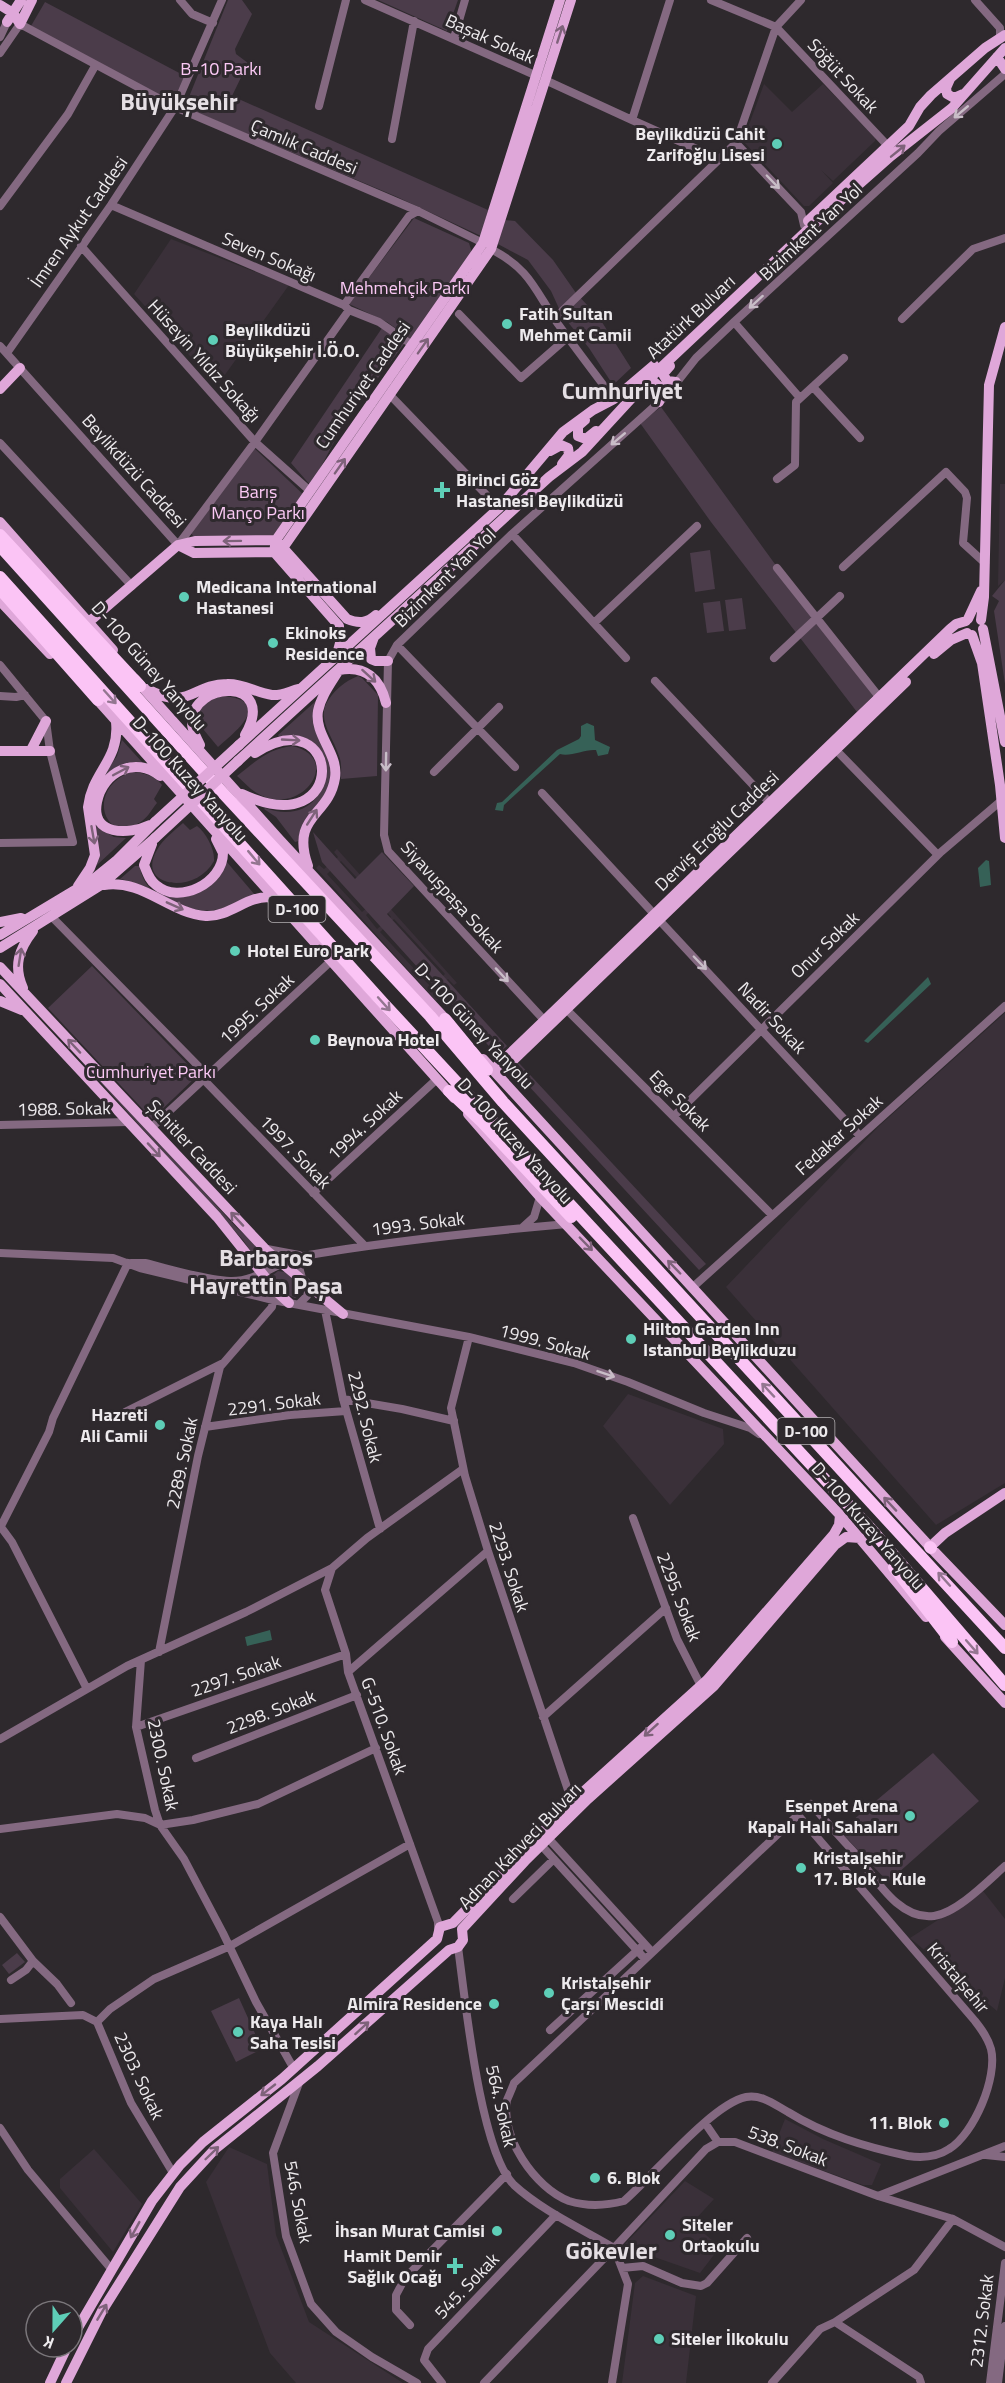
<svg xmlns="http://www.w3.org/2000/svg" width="1005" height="2383" font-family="'Titillium Web',sans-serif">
<rect width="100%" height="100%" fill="#2e292d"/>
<path fill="#3a3039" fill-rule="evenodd" d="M764 84 792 112 823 84 876 137 875 141 833 181 821 170 833 183 809 206H804L743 141Z
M171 239 289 285 217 386 134 294Z
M1000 484H1005V580L998 586Z
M337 849 457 983 454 985 448 979 434 992 440 998 436 1001 316 868 319 865 324 869 338 857 334 852ZM341 861 377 899 362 912 327 874ZM380 903 391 917 377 929 366 915ZM394 919 445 974 431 987 380 932Z
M1005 1013V1483L936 1525 726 1287 878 1127Z
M628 1394 723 1429 724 1444 670 1505 603 1426Z
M983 1891 1005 1919V1978L997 2011 910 1938Z
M785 2119 823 2139 881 2164 872 2185H863L772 2152Z
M229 2147 267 2164 276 2235 309 2322 403 2383H296L270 2353 206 2182Z
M94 2149 142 2204 113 2252 60 2188V2179Z
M685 2181 714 2199 692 2223 720 2247 700 2273 623 2246Z
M643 2276 696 2296 686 2383H622L635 2283Z"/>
<path fill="#4b3c4a" d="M228 0H242L252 14 235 49 236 54 248 63 232 96 488 210 481 236 395 196 191 110 187 102Z
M378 0H458L447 31Z
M45 2 185 76 171 104 31 26Z
M414 218 469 243 472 253 411 339 387 322 349 304Z
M504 220 515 221 553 260 576 293 600 319 631 368 613 385 589 348 562 315 551 291 528 260 496 243Z
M382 328 405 343 345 421 311 486 291 463Z
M661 407 788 582 875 694 857 712 711 522 640 423Z
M254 448 306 497 275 538 194 537 191 533Z
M710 550 715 589 695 592 690 553Z
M1005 580V684L994 611 999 601 992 596Z
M742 598 746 629 729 631 725 600Z
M720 601 724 631 707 633 703 603Z
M358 676 362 678 378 695 377 776 341 779C341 771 342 763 339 756 333 736 315 718 329 699 337 688 344 682 358 676Z
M222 696C274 700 238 730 218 747L198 723 197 716 206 702Z
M317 700 333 770 328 788 299 841 295 842 276 817 264 809 265 808C337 834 349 722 279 737L278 735Z
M122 740 142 762H132L96 793 104 831 114 837 126 838 96 866 91 800 99 782 117 756Z
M292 746C347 758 297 825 251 789 246 785 242 780 237 776 256 761 268 749 292 746Z
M132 772C144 773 154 775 162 785L154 799 157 803C152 809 148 817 142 821 103 848 85 787 132 772Z
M183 823 190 830 197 826C206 833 215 849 214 861 195 896 135 887 157 850 163 839 174 831 183 823Z
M313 832 355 879 382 852 414 886 387 914 507 1046 497 1055 322 862Z
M226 861 255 895C210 917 200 915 155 893 144 888 133 881 120 879L135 866H140C141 879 151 895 166 896 171 896 179 893 184 893 205 889 221 883 226 861Z
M92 966 198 1075 152 1119 48 1008Z
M37 1008 237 1228 275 1262 263 1269 243 1240 35 1010Z
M519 1063 706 1264 699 1270 513 1069Z
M139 1265 230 1285 259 1280 276 1297Z
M278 1271 285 1272 300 1284V1294L295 1298 288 1295 274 1283 273 1275Z
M933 1753 979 1801 888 1882 840 1831Z
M17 1953 25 1962 9 1974 2 1965Z
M239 1998 262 2049 236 2062 211 2011Z"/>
<path fill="#366157" d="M587 723 594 726 595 740 610 747 608 754 598 756 596 750C584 749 571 757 560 754L504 805 503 811 495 810 497 803 502 802 557 750 579 739 581 736V726Z
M986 860 989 861 991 885 980 887 978 868Z
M928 977 931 984 868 1043 864 1041Z
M270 1630 272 1640 247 1646 245 1637Z"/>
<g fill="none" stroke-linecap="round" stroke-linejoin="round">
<path stroke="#846981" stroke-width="8" d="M180 0 192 14 213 23
M365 0 537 76
M711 0 776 27 888 146
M975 0 1000 28V39
M0 37 7 22
M454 38 465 0
M0 53 20 24 175 107 418 211 483 243
M545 80 632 120 670 0
M319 106 346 0
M632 120 719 159
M392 139 414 21
M736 143 801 212 804 225
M111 205 344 305 349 310 379 322 411 344
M0 206 68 114 95 66
M81 246 255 442 310 491
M491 249C531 270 534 289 558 324 576 349 595 374 614 399
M344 305 409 216 418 211
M459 314 521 378 568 337
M555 318 736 143 776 27 801 0
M902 319 973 249 1005 238
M734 322 800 398
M0 346 178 545 255 442 349 310
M7 353 111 205 175 107 222 0
M813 387 860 438
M389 394 499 508
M0 443 132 586
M777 479 795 465 796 402 844 358
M512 534 626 658
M843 567 946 472 965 492 967 498 963 543 985 563
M777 568 880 698
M594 623 697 526
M397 645 515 767
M774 658 840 596
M0 665 46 721 50 751 73 842 0 843
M655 681 770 803
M0 696 16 697 25 695
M837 751 938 855
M434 772 499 707
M542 793 654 914
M51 916 208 1076
M660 921 860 1136
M567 1010 772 1215
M544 1020 388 851 384 835 388 661 397 645 512 534 666 396 696 358 734 322 918 153 939 131 1005 74
M204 1080 364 1245
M674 1116 941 852 1002 800
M0 1125 128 1122
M151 1128 331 961
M313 1193 437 1079
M523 1227 534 1217 540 1197
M267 1249 299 1255
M0 1253 113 1258 140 1268 273 1300 469 1337 574 1363 628 1382 704 1413 750 1428 759 1434
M131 1263H145C170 1269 205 1280 230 1281 258 1282 277 1261 303 1256 390 1241 478 1232 567 1224
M302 1278 299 1267 307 1256
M693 1287 1005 1006
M299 1304 307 1296 310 1285
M325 1310 343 1399 380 1529
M469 1337 451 1408 465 1476 488 1551 572 1802
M343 1399 402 1409 454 1421
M125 1412 221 1364
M205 1427 290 1415 346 1411
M633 1518 677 1639 701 1686
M1 1527 12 1542 87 1689
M0 1528 49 1432 53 1418 128 1263
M159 1652 198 1456 220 1367 272 1307 273 1300
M141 1660 136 1727 155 1810 160 1825 193 1820 258 1804 376 1748
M348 1672 346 1654 325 1590 332 1568 367 1538 463 1469
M543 1717 666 1608
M136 1727 346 1654
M0 1739 127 1666 246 1612 332 1568
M196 1758 357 1695
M811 1804C824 1819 837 1834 851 1849 872 1871 896 1921 934 1916 957 1913 988 1881 1005 1866
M798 1815 975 2021C982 2030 988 2038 991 2049 998 2077 974 2134 949 2149 937 2157 922 2158 908 2156 866 2147 825 2135 788 2112 775 2105 762 2094 746 2097 712 2104 653 2176 624 2201 605 2206 588 2207 569 2201 535 2188 500 2137 507 2100 509 2095 512 2089 514 2083Z
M0 1829 117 1814 145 1818 160 1825 184 1859 223 1933 256 2002 294 2069
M548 1838 652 1952
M541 1845 645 1959
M513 1899 554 1859
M0 1917 33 1961
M438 1930V1922L348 1672 488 1551
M458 1947C465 1998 480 2152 514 2185 541 2210 582 2229 614 2248
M11 1980 26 1970 33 1961 57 1984 71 2003
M0 2019 83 2015 97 2022
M97 2022 110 2009 154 1979 230 1946 410 1844
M97 2022 131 2103 173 2173
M550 2030 640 1948
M299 2083 273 2153 286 2236 311 2304 336 2332 372 2357 417 2383
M705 2123 718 2142
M0 2128 28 2170 112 2270
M986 2155 1005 2157
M878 2196 953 2219 1005 2247
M622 2268 643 2266 682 2283 701 2286 707 2283 747 2238
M410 2325 396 2310V2295L405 2278 507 2174
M442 2383 424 2360 428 2349 556 2215
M484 2383 614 2248 706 2149 718 2142H735L878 2196 1005 2146
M612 2383 628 2284 614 2248
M772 2383 820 2329 835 2322
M921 2383 919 2377 835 2322 914 2270 953 2219
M990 2383 1005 2263
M998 2383 1005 2326"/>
<path stroke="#dfa7d9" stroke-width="10" d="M0 5 13 13 20 24
M7 22 21 0
M20 24 32 0
M997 57 1005 69
M950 79 946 88 947 94 954 98 963 94
M808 221 909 126 920 107 931 95 985 48 1005 35
M670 366 663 374 667 381 676 382
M642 388 654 382 661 388 662 393 659 402
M0 389 20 368
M585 420 578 426V436L586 439 596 431
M550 451 561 445 568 448 569 455 562 464
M0 522 113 650
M178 545 194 553 274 552 283 548 491 249 571 0
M178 545 195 541 276 540 347 619C359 624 367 623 376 615
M274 552 276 540 483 243 560 0
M274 552 339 626 340 643 336 658
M0 601 50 654
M968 619 981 591
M981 620 984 597 989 385 1005 327
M90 621 178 545
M983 629 1005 742
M972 635 982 663 1000 785 1005 838
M374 637 370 648 371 659 376 661H388
M934 654 951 640 967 633
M135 679 279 839 450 1024
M147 689C189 712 192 684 227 684 243 683 256 693 272 695 281 696 290 691 299 689
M92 694 454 1098
M200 745C197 738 192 731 192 723 191 680 279 677 245 735
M239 745 499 508 563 432 593 410 614 399 654 365
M31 750 46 721
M0 751H50
M238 761 549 477 582 452 651 377 813 225 891 156 952 108 1005 48
M242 794C351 845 342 697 255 753
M150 825C129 835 90 836 97 802 103 771 136 756 160 776
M152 844 144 865C147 872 149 880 156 885 179 905 223 883 223 853L216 839
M308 866C290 815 329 817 335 778 339 754 314 735 318 711 321 696 331 683 339 670 365 665 380 678 386 703
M104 885C143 879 169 913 206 916 231 917 249 893 273 898
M78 886 90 868 95 855 88 807C92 772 120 760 116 722
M0 922 21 918
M0 935 95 878 116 861 155 822
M0 948 101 885 155 838
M0 967 266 1250 343 1314
M0 984 217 1217 277 1292 289 1303
M23 988C13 966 19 949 33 931
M0 1001 22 1010
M483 1059 930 1547 945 1533 1005 1493
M493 1070 950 629 956 624 966 621
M498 1075 906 682
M468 1114 540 1197 840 1515 926 1617
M931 1548 1005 1625
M945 1637 1005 1703
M462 1929 525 1861 588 1799 714 1686 835 1545 846 1537 860 1538
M72 2338 152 2201 180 2165 203 2142 282 2079 437 1939 440 1927 453 1923 572 1802 707 1680 834 1534 839 1525 840 1515
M50 2383 67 2347
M66 2383 102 2311 180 2187 215 2149 318 2066 449 1950 458 1947 463 1940 462 1929"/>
<path stroke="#fbc4f5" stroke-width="12" d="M0 535 140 686
M0 546 222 792 430 1016 503 1102 1005 1648
M0 577 384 1004 870 1528 1005 1685
M0 589 98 700
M445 1019 487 1070
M449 1091 482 1122 571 1217
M930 1547 931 1548
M894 1567 952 1642"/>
<path stroke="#dfa7d9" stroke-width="10" d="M155 822 239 745
M155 838 238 761"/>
</g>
<defs><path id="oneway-shaft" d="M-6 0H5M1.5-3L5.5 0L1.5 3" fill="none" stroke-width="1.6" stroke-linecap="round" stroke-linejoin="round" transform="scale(1.5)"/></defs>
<g stroke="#7e627a">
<use href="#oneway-shaft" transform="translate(560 34) rotate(-72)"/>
<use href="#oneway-shaft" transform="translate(898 151) rotate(-39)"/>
<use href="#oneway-shaft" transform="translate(423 346) rotate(-55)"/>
<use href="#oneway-shaft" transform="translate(340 466) rotate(-55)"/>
<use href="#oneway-shaft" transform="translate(232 541) rotate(179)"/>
<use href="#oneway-shaft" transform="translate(369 676) rotate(42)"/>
<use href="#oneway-shaft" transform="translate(291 740) rotate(3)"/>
<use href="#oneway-shaft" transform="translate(121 771) rotate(-28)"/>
<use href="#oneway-shaft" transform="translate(312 817) rotate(-57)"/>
<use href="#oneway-shaft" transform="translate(93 835) rotate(80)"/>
<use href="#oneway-shaft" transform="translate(175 906) rotate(24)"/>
<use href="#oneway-shaft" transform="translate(20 957) rotate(-81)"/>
<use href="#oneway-shaft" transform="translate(74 1046) rotate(-133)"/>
<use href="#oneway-shaft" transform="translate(154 1150) rotate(47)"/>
<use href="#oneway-shaft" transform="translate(237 1219) rotate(-133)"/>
<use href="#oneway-shaft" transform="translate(586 1244) rotate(46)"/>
<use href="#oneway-shaft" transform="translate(674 1267) rotate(-134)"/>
<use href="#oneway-shaft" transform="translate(890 1504) rotate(-133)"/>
<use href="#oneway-shaft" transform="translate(651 1730) rotate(138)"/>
<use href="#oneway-shaft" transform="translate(362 2028) rotate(-42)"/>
<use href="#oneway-shaft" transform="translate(268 2090) rotate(142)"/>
<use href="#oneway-shaft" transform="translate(212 2153) rotate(-44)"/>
<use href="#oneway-shaft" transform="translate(135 2230) rotate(119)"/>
<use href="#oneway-shaft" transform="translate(102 2312) rotate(-59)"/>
</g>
<g stroke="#c8bdc7">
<use href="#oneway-shaft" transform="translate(961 112) rotate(140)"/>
<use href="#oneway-shaft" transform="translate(773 182) rotate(46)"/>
<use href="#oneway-shaft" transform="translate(756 302) rotate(138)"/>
<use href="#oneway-shaft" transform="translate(618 439) rotate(140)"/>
<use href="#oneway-shaft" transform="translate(386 762) rotate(91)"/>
<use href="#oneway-shaft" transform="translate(700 963) rotate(46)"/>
<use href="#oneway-shaft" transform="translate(502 975) rotate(47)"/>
<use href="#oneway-shaft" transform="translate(606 1374) rotate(19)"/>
</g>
<g stroke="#947691">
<use href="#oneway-shaft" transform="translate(110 697) rotate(48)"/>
<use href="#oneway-shaft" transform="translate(254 858) rotate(50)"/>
<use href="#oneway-shaft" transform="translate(384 1004) rotate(48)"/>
<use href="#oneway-shaft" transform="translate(768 1390) rotate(-133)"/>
<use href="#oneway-shaft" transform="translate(944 1579) rotate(-132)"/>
<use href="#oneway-shaft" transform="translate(972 1647) rotate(49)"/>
</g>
<g fill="#5eceb7" stroke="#2e292d" stroke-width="2">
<circle cx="777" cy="144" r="6"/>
<circle cx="507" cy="324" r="6"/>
<circle cx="213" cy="340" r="6"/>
<path d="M439 481h6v6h6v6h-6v6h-6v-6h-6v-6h6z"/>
<circle cx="184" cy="597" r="6"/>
<circle cx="273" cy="643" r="6"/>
<circle cx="235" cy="951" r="6"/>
<circle cx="315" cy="1040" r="6"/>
<circle cx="631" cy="1339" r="6"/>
<circle cx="160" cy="1425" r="6"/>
<circle cx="910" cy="1816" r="6"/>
<circle cx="801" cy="1868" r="6"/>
<circle cx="549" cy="1993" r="6"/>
<circle cx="494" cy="2004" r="6"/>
<circle cx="238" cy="2032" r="6"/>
<circle cx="944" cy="2123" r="6"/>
<circle cx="595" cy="2178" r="6"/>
<circle cx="497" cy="2231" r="6"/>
<circle cx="670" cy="2235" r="6"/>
<path d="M452 2257h6v6h6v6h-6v6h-6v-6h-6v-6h6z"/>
<circle cx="659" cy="2339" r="6"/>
</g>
<g text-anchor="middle" stroke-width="6" stroke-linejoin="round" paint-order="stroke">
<g fill="#2e292d" stroke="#b4b0b3" stroke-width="1.5">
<rect x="268.5" y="896" width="57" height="26" rx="4.5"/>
<rect x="777.5" y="1418" width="57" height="26" rx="4.5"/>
</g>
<g font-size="16" font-weight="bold" fill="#edeaed">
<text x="297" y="915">D-100</text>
<text x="806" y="1437">D-100</text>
</g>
<g font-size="18" fill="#edeaed" stroke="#2e292d">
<text transform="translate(490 39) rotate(24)" y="6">Başak Sokak</text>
<text transform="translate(843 76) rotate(47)" y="6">Söğüt Sokak</text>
<text transform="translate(304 147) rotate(23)" y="6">Çamlık Caddesi</text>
<text transform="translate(79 222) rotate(-55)" y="6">İmren Aykut Caddesi</text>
<text transform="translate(811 232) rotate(-43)" y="6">Bizimkent Yan Yol</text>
<text transform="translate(269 257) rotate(23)" y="6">Seven Sokağı</text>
<text transform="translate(691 317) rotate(-43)" y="6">Atatürk Bulvarı</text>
<text transform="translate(204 361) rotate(48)" y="6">Hüseyin Yıldız Sokağı</text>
<text transform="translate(363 385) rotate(-55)" y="6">Cumhuriyet Caddesi</text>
<text transform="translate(134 471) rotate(48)" y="6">Beylikdüzü Caddesi</text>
<text transform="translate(445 578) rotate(-44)" y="6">Bizimkent Yan Yol</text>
<text transform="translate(149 666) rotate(49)" y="6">D-100 Güney Yanyolu</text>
<text transform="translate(190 779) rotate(48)" y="6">D-100 Kuzey Yanyolu</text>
<text transform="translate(717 831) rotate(-44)" y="6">Derviş Eroğlu Caddesi</text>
<text transform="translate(452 897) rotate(48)" y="6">Siyavuşpaşa Sokak</text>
<text transform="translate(825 945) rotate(-44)" y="6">Onur Sokak</text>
<text transform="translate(257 1009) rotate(-43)" y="6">1995. Sokak</text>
<text transform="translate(772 1018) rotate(47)" y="6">Nadir Sokak</text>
<text transform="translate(474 1026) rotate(47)" y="6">D-100 Güney Yanyolu</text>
<text transform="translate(680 1101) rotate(45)" y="6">Ege Sokak</text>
<text transform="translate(64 1109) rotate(-1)" y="6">1988. Sokak</text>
<text transform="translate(365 1125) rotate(-43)" y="6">1994. Sokak</text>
<text transform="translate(839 1135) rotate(-42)" y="6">Fedakar Sokak</text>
<text transform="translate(515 1141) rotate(48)" y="6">D-100 Kuzey Yanyolu</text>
<text transform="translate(192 1147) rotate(47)" y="6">Şehitler Caddesi</text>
<text transform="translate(295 1152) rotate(46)" y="6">1997. Sokak</text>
<text transform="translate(418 1224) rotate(-7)" y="6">1993. Sokak</text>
<text transform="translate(545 1342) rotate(15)" y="6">1999. Sokak</text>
<text transform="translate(274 1404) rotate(-7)" y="6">2291. Sokak</text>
<text transform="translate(365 1417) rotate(76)" y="6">2292. Sokak</text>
<text transform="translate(182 1463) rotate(-78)" y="6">2289. Sokak</text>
<text transform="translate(868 1526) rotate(49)" y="6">D-100 Kuzey Yanyolu</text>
<text transform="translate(509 1567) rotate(72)" y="6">2293. Sokak</text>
<text transform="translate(679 1597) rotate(69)" y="6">2295. Sokak</text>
<text transform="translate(236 1676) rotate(-19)" y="6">2297. Sokak</text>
<text transform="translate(271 1712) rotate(-21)" y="6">2298. Sokak</text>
<text transform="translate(384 1726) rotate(70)" y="6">G-510. Sokak</text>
<text transform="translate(163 1765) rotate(78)" y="6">2300. Sokak</text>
<text transform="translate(520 1846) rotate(-46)" y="6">Adnan Kahveci Bulvarı</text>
<text transform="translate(958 1978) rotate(50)" y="6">Kristalşehir</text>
<text transform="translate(139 2076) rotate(65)" y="6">2303. Sokak</text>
<text transform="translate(501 2106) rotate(77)" y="6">564. Sokak</text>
<text transform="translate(788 2146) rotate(21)" y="6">538. Sokak</text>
<text transform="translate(298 2202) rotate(79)" y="6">546. Sokak</text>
<text transform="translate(467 2286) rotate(-46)" y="6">545. Sokak</text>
<text transform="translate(982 2321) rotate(-83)" y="6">2312. Sokak</text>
</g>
<g font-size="18" fill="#fbc9f5" stroke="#2e292d">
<text x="221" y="75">B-10 Parkı</text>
<text x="405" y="294">Mehmehçik Parkı</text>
<text x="258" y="498">Barış<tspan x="258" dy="21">Manço Parkı</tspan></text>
<text x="151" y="1078">Cumhuriyet Parkı</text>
</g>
<g font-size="18" font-weight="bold" fill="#edeaed" stroke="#2e292d" text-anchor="start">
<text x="765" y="140" text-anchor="end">Beylikdüzü Cahit<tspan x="765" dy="21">Zarifoğlu Lisesi</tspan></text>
<text x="519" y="320">Fatih Sultan<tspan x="519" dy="21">Mehmet Camii</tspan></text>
<text x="225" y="336">Beylikdüzü<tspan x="225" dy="21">Büyükşehir İ.Ö.O.</tspan></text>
<text x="456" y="486">Birinci Göz<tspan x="456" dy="21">Hastanesi Beylikdüzü</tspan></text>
<text x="196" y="593">Medicana International<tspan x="196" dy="21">Hastanesi</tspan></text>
<text x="285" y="639">Ekinoks<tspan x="285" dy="21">Residence</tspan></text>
<text x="247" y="957">Hotel Euro Park</text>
<text x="327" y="1046">Beynova Hotel</text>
<text x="643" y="1335">Hilton Garden Inn<tspan x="643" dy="21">Istanbul Beylikduzu</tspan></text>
<text x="148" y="1421" text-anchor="end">Hazreti<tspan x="148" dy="21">Ali Camii</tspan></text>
<text x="898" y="1812" text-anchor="end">Esenpet Arena<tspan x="898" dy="21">Kapalı Halı Sahaları</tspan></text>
<text x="813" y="1864">Kristalşehir<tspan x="813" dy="21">17. Blok - Kule</tspan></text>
<text x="561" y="1989">Kristalşehir<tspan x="561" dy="21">Çarşı Mescidi</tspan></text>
<text x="482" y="2010" text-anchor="end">Almira Residence</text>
<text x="250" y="2028">Kaya Halı<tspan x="250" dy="21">Saha Tesisi</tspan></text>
<text x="932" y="2129" text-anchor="end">11. Blok</text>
<text x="607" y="2184">6. Blok</text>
<text x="682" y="2231">Siteler<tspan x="682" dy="21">Ortaokulu</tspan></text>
<text x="485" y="2237" text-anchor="end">İhsan Murat Camisi</text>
<text x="442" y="2262" text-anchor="end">Hamit Demir<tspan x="442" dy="21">Sağlık Ocağı</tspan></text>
<text x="671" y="2345">Siteler İlkokulu</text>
</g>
<g font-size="24" font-weight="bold" fill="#e5dfe4" stroke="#2e292d">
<text x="179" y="110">Büyükşehir</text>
<text x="622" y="399">Cumhuriyet</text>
<text x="266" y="1266">Barbaros<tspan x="266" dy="28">Hayrettin Paşa</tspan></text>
<text x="611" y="2259">Gökevler</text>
</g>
</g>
<g transform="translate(54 2329) rotate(201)"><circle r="28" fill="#2e292d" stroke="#7a767a" stroke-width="1.5"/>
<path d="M0-4.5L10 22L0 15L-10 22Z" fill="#5eceb7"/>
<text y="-9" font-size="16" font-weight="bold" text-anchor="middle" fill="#edeaed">K</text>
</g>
</svg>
